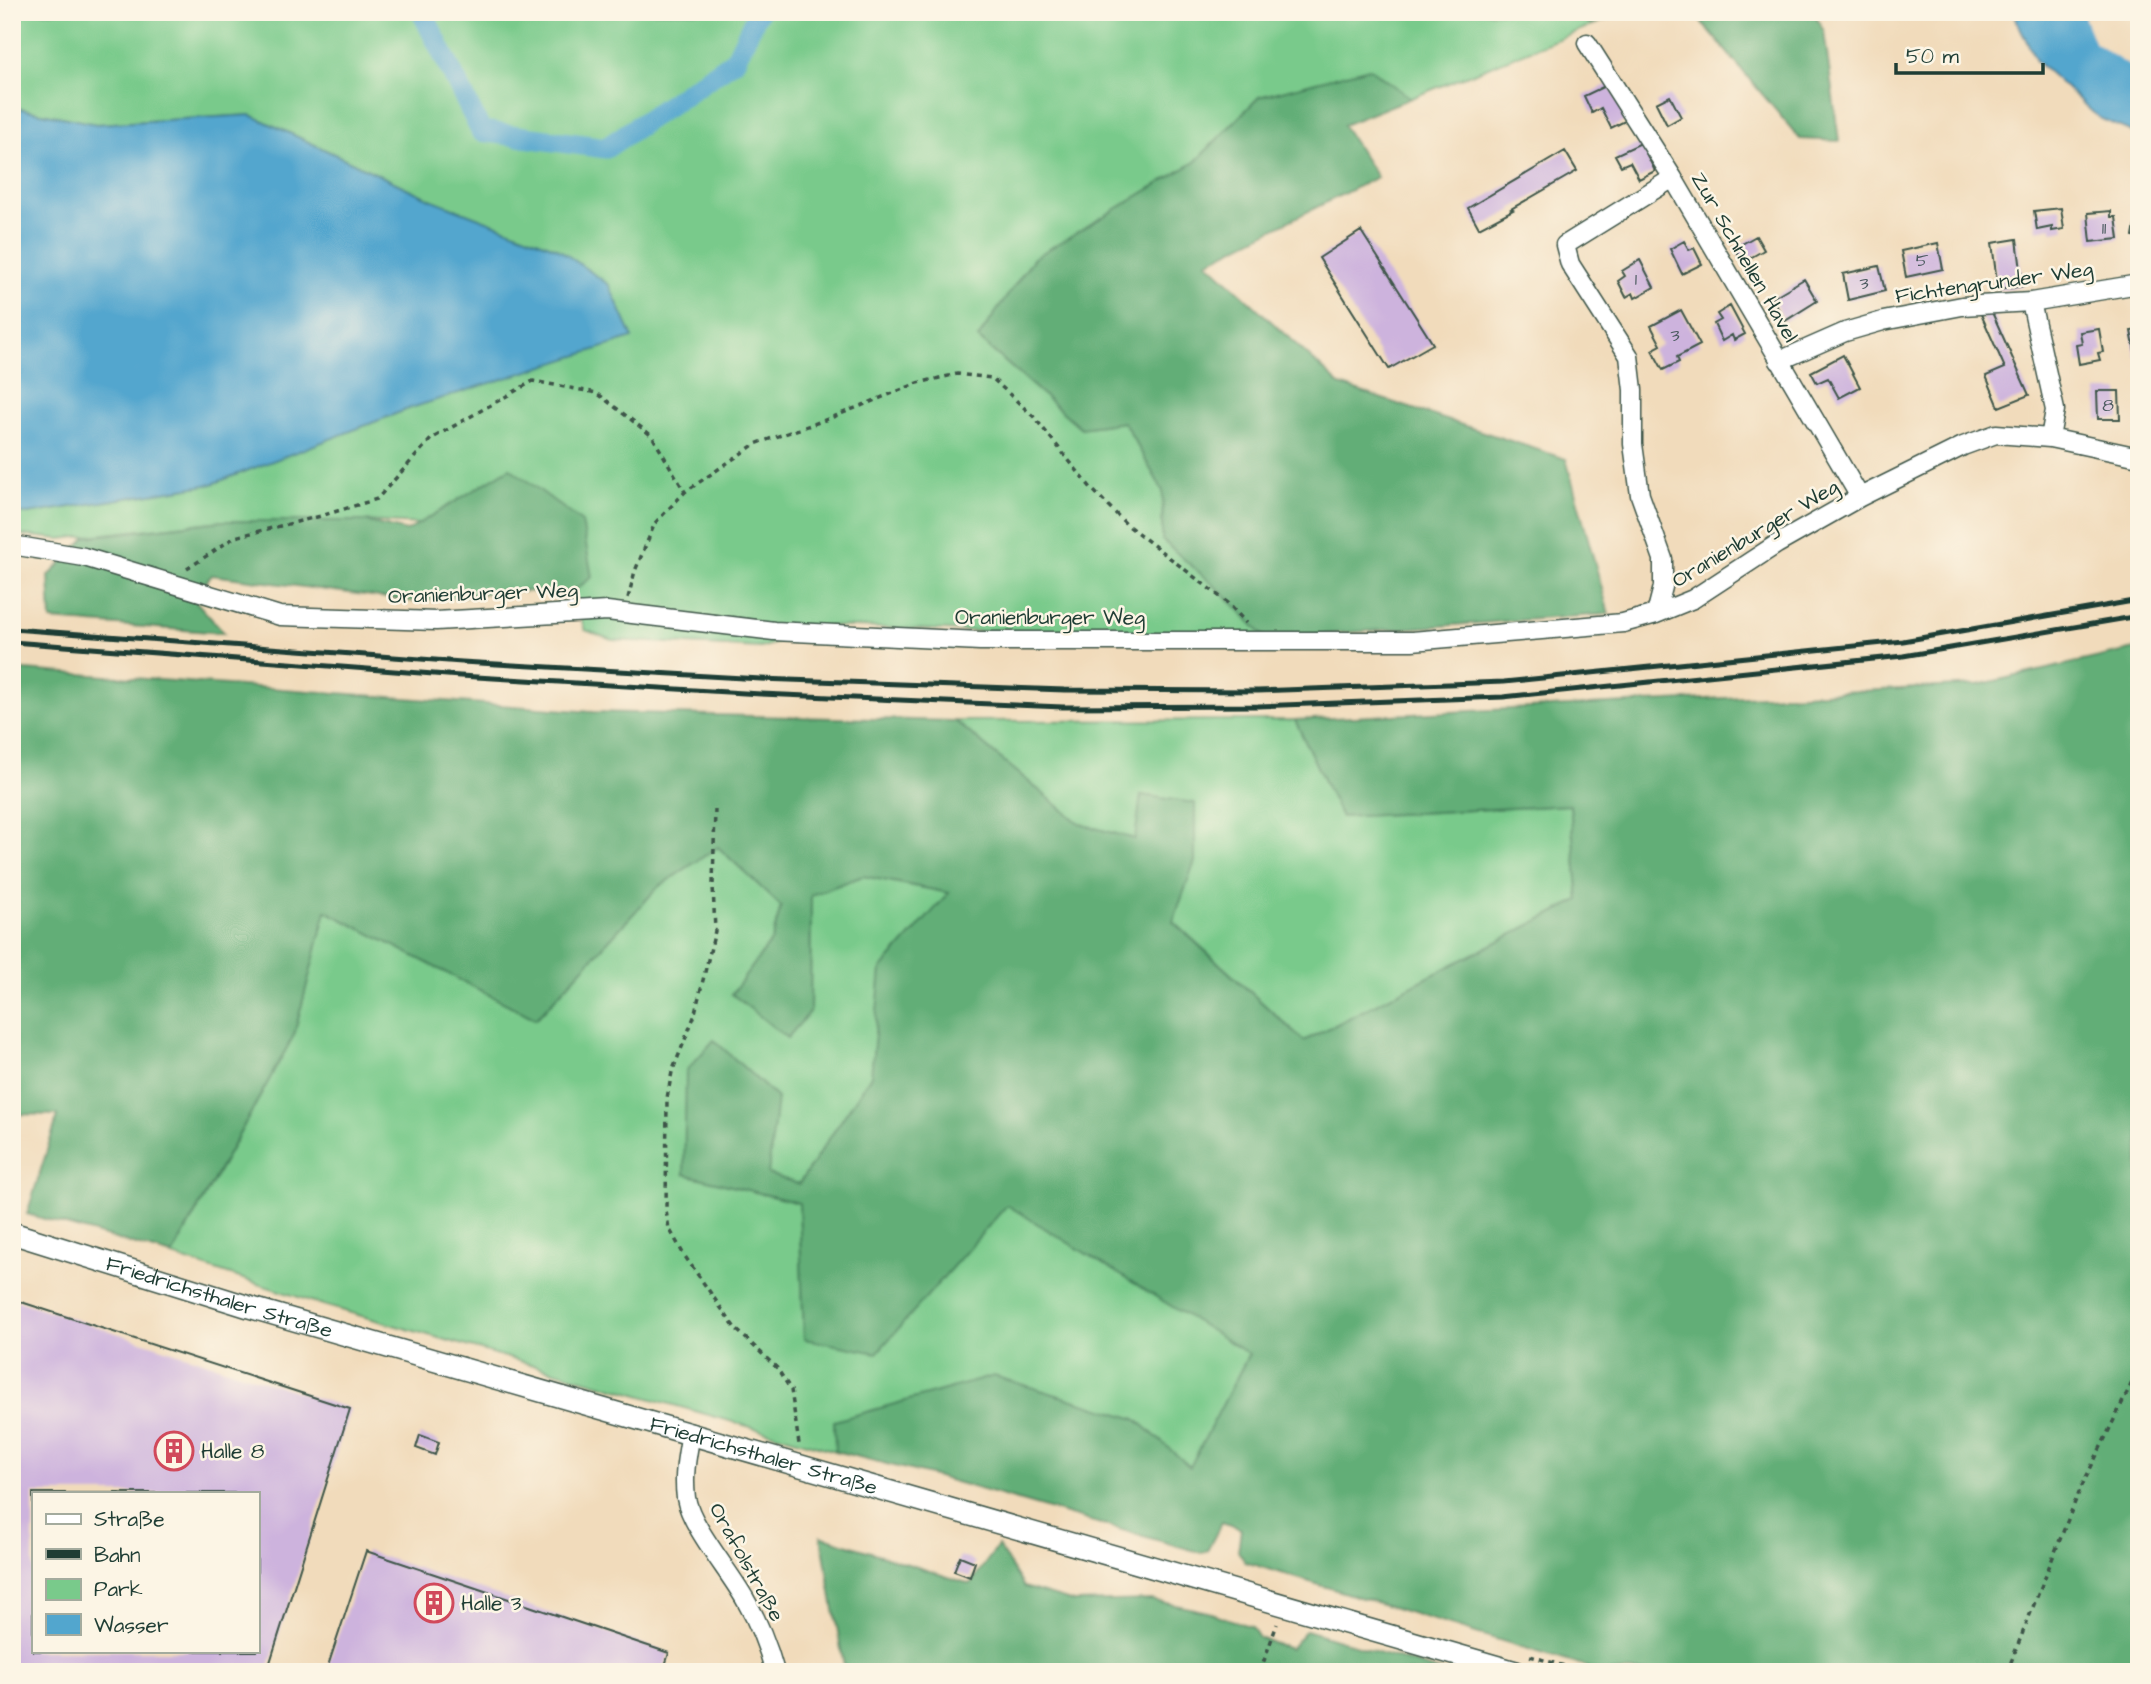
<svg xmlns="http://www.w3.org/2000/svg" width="2151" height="1684" font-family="'Architects Daughter',sans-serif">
<rect width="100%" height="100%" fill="#fcf5e5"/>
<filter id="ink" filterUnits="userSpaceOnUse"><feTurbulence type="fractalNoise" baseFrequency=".0143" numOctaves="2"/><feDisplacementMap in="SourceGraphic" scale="14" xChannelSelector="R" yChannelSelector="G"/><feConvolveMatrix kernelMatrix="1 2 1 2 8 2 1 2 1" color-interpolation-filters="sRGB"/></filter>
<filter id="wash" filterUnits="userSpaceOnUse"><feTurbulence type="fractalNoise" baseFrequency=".00686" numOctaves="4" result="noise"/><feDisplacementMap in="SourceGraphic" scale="28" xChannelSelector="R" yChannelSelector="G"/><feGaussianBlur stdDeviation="1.57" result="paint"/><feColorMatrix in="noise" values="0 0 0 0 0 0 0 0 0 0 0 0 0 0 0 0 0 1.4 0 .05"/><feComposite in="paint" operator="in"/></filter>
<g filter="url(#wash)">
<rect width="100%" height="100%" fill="#f1dbbb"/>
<path fill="#79ca8b" stroke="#4c8460" stroke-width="2" d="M12 12H1568L1593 25 1411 98 1369 69 1259 97 1195 162 1034 258 978 338 1081 428 1124 422 1163 491 1162 538 1224 594 1268 641 826 626 761 648 612 640 585 630 572 592 592 577 510 468 419 524 364 521H222L60 539 12 534V513L28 514 212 484 411 408 557 248 430 199 251 115 96 124 12 107Z
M1295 720 1341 817 1570 805 1579 900 1304 1041 1173 921 1195 861 1135 839 1080 824 955 721Z
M718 847 781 906 772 940 732 994 810 1012 811 895 863 876 950 893 882 969 871 1076 798 1185 768 1174 686 1159 684 1174 799 1203 804 1339 877 1352 1007 1204 1249 1354 1190 1468 1136 1419 835 1421V1451L323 1305 172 1256 294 1035 326 910 536 1019 658 887Z"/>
<path fill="#62ae77" stroke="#407656" stroke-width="2" d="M1568 12H1626L1593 25Z
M1693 12H1813L1824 31 1839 141 1800 139Z
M1369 68 1411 98 1343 125 1377 177 1207 262 1340 385 1566 459 1609 614 1340 633 1268 641 1225 595 1162 540 1163 491 1124 422 1081 428 978 338 1034 258 1195 162 1259 97Z
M510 468 582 522 592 577 572 592 501 591 418 602 212 575 192 597 224 633 51 620 49 576 86 537 222 521H364L407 531Z
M2139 648V1672H1603L1245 1562 1238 1551 1241 1529 1222 1522 1207 1551 1202 1553 934 1476 835 1451 834 1421 994 1376 1136 1419 1190 1467 1249 1354 1007 1205 877 1353 804 1339 799 1203 684 1174 686 1071 714 1040 777 1098 768 1174 799 1184 871 1076 881 969 949 893 863 876 811 895 810 1012 787 1038 732 994 772 940 781 906 718 847 658 887 536 1019 326 911 294 1035 172 1255 27 1214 58 1115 12 1114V669L594 712 955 721 1080 824 1135 839 1141 795 1195 803V861L1173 922 1304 1041 1579 900 1570 805 1341 817 1295 720 1977 685Z
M821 1536 970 1584 998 1546 1024 1587 1074 1602 1152 1600 1208 1612 1252 1627 1259 1638 1290 1649 1306 1630 1443 1672H845Z"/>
<path fill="#52a6ce" stroke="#387281" stroke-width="2" d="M2013 12H2071L2086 50 2139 85V135L2099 118 2036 61Z
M12 107 96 124 251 115 430 199 557 248 609 285 633 338 411 408 212 484 28 514 12 513Z"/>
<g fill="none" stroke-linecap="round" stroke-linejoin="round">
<path stroke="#52a6ce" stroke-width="21" d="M422 12 481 131 606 148 735 60 758 12
M2071 12 2086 50 2139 85"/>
</g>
<g id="blocks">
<path fill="#cdb3dd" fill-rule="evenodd" d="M1609 84 1627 120 1611 128 1601 108 1592 113 1584 96Z
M1670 96 1681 117 1667 125 1656 103Z
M1641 143 1655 171 1639 179 1630 162 1621 166 1615 155Z
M1565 151 1577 171 1511 209 1513 210 1479 228 1468 208Z
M2061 208 2064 229 2052 231V227L2037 230 2034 211Z
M2111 211V217H2116L2119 239 2091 242 2088 213Z
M2137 213H2139V238L2133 237Z
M1361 231 1433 344 1389 369 1319 258Z
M1756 236 1764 250 1743 262 1735 248Z
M2017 239 2023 286 1998 290 1992 243Z
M1684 241 1689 250 1694 248 1702 264 1682 274 1670 249Z
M1938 243 1943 269 1906 277 1901 251Z
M1640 260 1654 287 1635 298 1633 293 1626 297 1618 281 1625 276 1622 271Z
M1879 266 1885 291 1848 300 1843 274Z
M1804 279 1817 301 1785 321 1772 298Z
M1730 306 1745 334 1734 340 1732 335 1722 341 1714 324 1721 320 1717 314Z
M1681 310 1700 345 1677 357 1679 362 1663 370 1652 350 1661 345 1651 326Z
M1991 310 2029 395 1999 407 1986 376 2005 368 1980 312Z
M2099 329 2103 352 2098 353 2100 360 2079 364 2076 345 2082 344 2080 332Z
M2139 330V356L2136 357 2131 331Z
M1843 355 1860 387 1839 398 1828 378 1817 383 1811 372Z
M2097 391H2119L2120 419H2098Z
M12 1299 350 1409 267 1672H12ZM33 1493H257V1651H33Z
M420 1435 439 1442 435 1455 416 1448Z
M366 1551 669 1653 663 1672H326Z
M960 1556 975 1562 970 1577 954 1571Z"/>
</g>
</g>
<g filter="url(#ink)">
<use href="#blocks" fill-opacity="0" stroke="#3e5548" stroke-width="2"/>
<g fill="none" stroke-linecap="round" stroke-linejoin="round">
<defs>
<path id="minor" d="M1587 43 1673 178 1860 497
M2031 302 2055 410 2050 438
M1779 361 1845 332 1883 321 1962 306 2031 302 2139 284
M12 545 84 557 280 616 436 621 607 611 774 631 980 641H1412L1623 623 1656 614 1693 599 1777 544 1860 497 1963 446 1996 434 2050 438 2139 457
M1656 614 1663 587V559L1640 495 1633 444V390L1629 356 1570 264 1565 245 1673 178
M691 1433C687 1455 683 1475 686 1498 691 1527 731 1573 746 1601 759 1623 768 1647 775 1672"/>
<g id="tertiary">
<path id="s1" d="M12 1233 249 1307 1516 1672"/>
</g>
</defs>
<use href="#minor" stroke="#3e5548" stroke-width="21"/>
<use href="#tertiary" stroke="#3e5548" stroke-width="24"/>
<path stroke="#3e5548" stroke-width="3.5" stroke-dasharray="5 5" stroke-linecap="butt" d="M187 569 235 537 321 516 377 499 431 439 533 381 597 393 652 436 685 492
M628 598 635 571 655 523 685 492 755 444 828 419 918 383 957 374 992 378 1034 417 1091 488 1126 524 1228 603 1246 623
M715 809 713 885 715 931 694 1017 672 1072 667 1098 666 1211 669 1228 684 1255 735 1328 777 1368 791 1390 799 1444
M1530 1656 1585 1672
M1260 1672 1277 1624
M2007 1672 2079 1492 2139 1368"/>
<use href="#minor" stroke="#fff" stroke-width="18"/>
<use href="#tertiary" stroke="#fff" stroke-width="21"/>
<path stroke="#1f3d34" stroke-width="5" d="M12 629 462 662 761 679 1065 690 1258 691 1504 682 1903 641 2139 600
M12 642 460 676 761 694 1063 707 1258 706 1503 697 1903 656 2139 616"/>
</g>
</g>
<defs>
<symbol id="building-ring" viewBox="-11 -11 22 22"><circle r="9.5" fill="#fcf5e5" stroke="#d1495b" stroke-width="1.5"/><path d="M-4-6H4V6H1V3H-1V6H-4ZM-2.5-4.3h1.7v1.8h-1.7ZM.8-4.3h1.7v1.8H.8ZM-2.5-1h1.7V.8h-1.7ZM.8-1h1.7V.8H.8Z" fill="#d1495b"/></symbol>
</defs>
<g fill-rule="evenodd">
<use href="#building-ring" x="152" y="1429" width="44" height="44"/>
<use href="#building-ring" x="412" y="1581" width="44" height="44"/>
</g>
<g text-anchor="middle" stroke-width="5" stroke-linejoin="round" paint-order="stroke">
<g font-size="18" fill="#4a5a5e">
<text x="2104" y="234">11</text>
<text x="1922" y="266">5</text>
<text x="1636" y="285">1</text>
<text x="1864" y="289">3</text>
<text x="1675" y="341">3</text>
<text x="2108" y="411">8</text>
</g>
<g font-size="21" fill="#1f3d34" stroke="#fcf5e5">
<text transform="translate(1745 257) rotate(60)" y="7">Zur Schnellen Havel</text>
<text transform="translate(1994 282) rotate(-8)" y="7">Fichtengrunder Weg</text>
<text transform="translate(1755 533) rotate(-31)" y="7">Oranienburger Weg</text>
<text transform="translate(483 593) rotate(-2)" y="7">Oranienburger Weg</text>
<text x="1050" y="624">Oranienburger Weg</text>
<text dy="7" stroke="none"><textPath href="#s1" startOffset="217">Friedrichsthaler Straße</textPath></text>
<text dy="7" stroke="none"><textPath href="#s1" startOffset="784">Friedrichsthaler Straße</textPath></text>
<text transform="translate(747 1562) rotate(61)" y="7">Orafolstraße</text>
</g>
<g font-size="21" fill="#1f3d34" stroke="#fcf5e5" text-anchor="start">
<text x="201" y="1458">Halle 8</text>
<text x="461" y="1610">Halle 3</text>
</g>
</g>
<rect width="2151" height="1684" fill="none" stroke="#fcf5e5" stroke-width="42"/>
<rect x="32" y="1492" width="228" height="161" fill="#fcf5e5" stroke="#a4ab9e" stroke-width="2"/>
<rect x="46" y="1514" width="35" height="10" fill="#ffffff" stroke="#a4ab9e" stroke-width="2"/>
<text x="94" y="1526" font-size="21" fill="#1f3d34">Straße</text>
<rect x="46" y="1549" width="35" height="10" fill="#1f3d34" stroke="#a4ab9e" stroke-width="2"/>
<text x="94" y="1562" font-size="21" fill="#1f3d34">Bahn</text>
<rect x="46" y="1579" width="35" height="21" fill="#79ca8b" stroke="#a4ab9e" stroke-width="2"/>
<text x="94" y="1596" font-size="21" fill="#1f3d34">Park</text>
<rect x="46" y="1614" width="35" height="21" fill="#52a6ce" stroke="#a4ab9e" stroke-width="2"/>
<text x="94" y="1632" font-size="21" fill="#1f3d34">Wasser</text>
<path d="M1896 63v10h147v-10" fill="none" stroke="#1f3d34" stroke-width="3.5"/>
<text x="1906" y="63" font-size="21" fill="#1f3d34" stroke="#fcf5e5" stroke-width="5" paint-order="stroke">50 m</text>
</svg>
